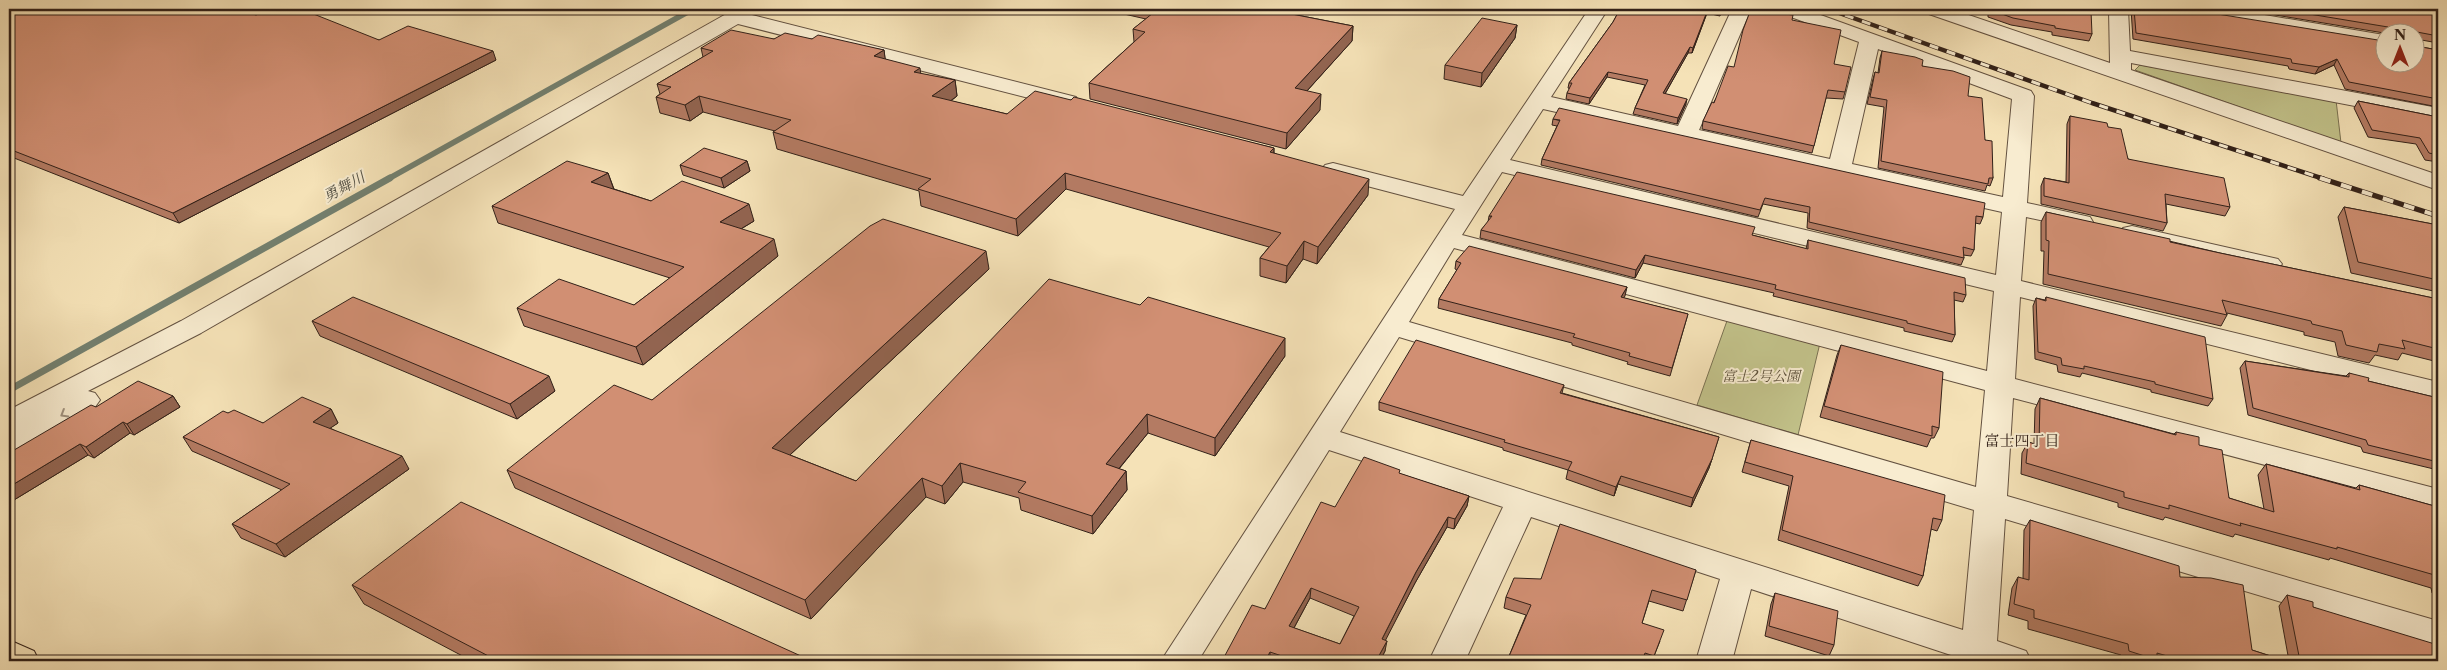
<svg xmlns="http://www.w3.org/2000/svg" width="2447" height="670" font-family="'Libre Caslon Text','Noto Serif JP',serif">
<rect width="100%" height="100%" fill="#f5e2b7"/>
<filter id="stains"><feTurbulence type="fractalNoise" baseFrequency=".004" numOctaves="4"/><feColorMatrix values="0 0 0 0 .2 0 0 0 0 .09 0 0 0 0 .02 0 0 0 .5 -.17"/></filter>
<radialGradient id="worn" r=".72"><stop offset=".6" stop-color="#630" stop-opacity="0"/><stop offset="1" stop-color="#630" stop-opacity=".3"/></radialGradient>
<path fill="#c2c28a" stroke="#7a7252" d="M2140 65 2336 100 2341 143 2135 70Z
M1728 318 1820 343 1798 435 1697 405Z"/>
<g fill="none" stroke-linecap="round" stroke-linejoin="round">
<path stroke="#728070" stroke-width="5.5" d="M388 179 693 9"/>
<path stroke="#728070" stroke-width="7" d="M9 390 390 178"/>
<defs>
<path id="minor" d="M735 9H758L752 15 1076 97 1079 102 1076 107 1068 108 738 24 201 333 88 391 95 393 100 400 95 407 20 454 9 457V410L181 321Z
M1589 9H1608L1551 97 1678 126 1732 9H1751L1699 130 1830 159 1859 42 1780 13 1778 9H1804L2031 91 2034 96 2027 203 2090 217 2093 222 2090 227 2081 229 2026 217 2021 281 2438 382V402L2020 297 2015 379 2438 489V511L2013 398 2007 496 2438 621V649L2005 519 1997 641 2026 651 2031 661H1960V658L1751 589 1732 661H1696L1720 579 1531 517 1465 661H1429L1503 507 1329 450 1198 661H1161L1455 209 1325 175 1321 170 1325 165 1333 163 1463 196ZM1878 49 2012 99 2003 197 1852 164ZM1543 109 2002 212 1996 275 1510 160ZM1502 172 1994 291 1987 371 1462 235ZM1454 248 1985 390 1976 487 1409 322ZM1399 337 1974 510 1963 630 1340 432Z
M1923 9H1951L2110 63 2109 9H2128L2130 51 2438 108V122L2131 63V70L2438 175V190L1926 13Z
M2186 9H2229L2384 35V47L2196 15 2189 13Z
M2132 226 2278 259 2282 264 2278 269 2269 272 2123 238 2120 233 2123 228Z"/>
<path id="major" d="M9 640 34 651 39 661H9Z"/>
</defs>
<use href="#minor" stroke="#635140" stroke-width="2"/>
<use href="#major" stroke="#322119" stroke-width="2"/>
<use href="#minor" fill="#f8ecd0" fill-rule="evenodd"/>
<use href="#major" fill="#f5e2b7" fill-rule="evenodd"/>
<defs>
<path id="rail-far1" d="M1828 9 2092 103 2324 179"/>
<path id="rail" d="M2320 178 2438 216"/>
</defs>
<use href="#rail-far1" stroke="#322119" stroke-width="4.5"/>
<use href="#rail" stroke="#322119" stroke-width="5.5"/>
<use href="#rail-far1" stroke="#f8ecd0" stroke-width="3" stroke-dasharray="9" stroke-linecap="butt"/>
<use href="#rail" stroke="#f8ecd0" stroke-width="4" stroke-dasharray="11" stroke-linecap="butt"/>
</g>
<path fill="#b47b63" stroke="#322119" fill-rule="evenodd" d="M9 9 256 15 379 40 496 60 179 223 9 156Z
M1102 9H1266L1353 26 1352 41 1307 91 1320 110 1286 149 1090 99 1089 83 1134 42 1133 29 1146 19Z
M1620 9H1722L1720 16 1707 13 1692 53H1688L1665 94 1686 104 1677 124 1633 114 1635 108 1645 85 1607 77 1589 104 1566 99 1567 93 1570 89 1568 88 1569 83 1613 22Z
M1988 9H2082L2092 34 2089 41 2052 35V32L2011 25 1988 17Z
M2131 9H2193L2384 62 2414 32H2384V36V33L2239 9H2438V43L2416 39V46L2438 50V107L2345 89 2334 65 2315 74 2289 69 2288 66 2133 39Z
M1785 14 1792 20 1834 64 1845 92 1843 99 1826 98 1812 153 1702 129 1703 121 1734 67Z
M1517 25 1515 38 1481 87 1444 79 1445 65Z
M774 39H812L884 50 885 59 921 74 955 80 957 96 951 101 1007 114 1071 100 1274 148V153L1368 195 1317 264 1303 259 1286 283 1260 276V258L1269 247 1066 189 1018 236 921 206 919 191 777 149 773 132 775 131 703 112 690 121 660 113 656 97 660 94 657 84 703 57 701 48Z
M1882 51 1922 66 1968 96 1985 140 1993 178 1990 186 1987 185 1985 191 1878 168 1884 107 1867 104 1873 79 1875 72 1878 73 1880 58Z
M2358 101 2438 117V162L2425 160 2416 144 2368 137 2354 108Z
M2070 116 2108 127 2128 159 2230 207 2225 216 2166 204 2167 223 2163 231 2041 204V186L2044 178 2066 182 2067 124Z
M1553 119 1983 217 1980 224 1975 223 1974 250 1971 256 1963 255 1964 258 1961 265 1807 228 1808 213 1763 204 1758 217 1541 165 1542 159 1557 126 1552 125Z
M747 161 750 171 724 188 683 175 680 165Z
M608 173 614 189 651 201 754 221 741 229 778 256 643 365 524 326 517 308 634 305 670 278 498 223 492 206Z
M2344 207 2438 225V292L2351 273 2338 217Z
M2046 212 2220 253 2438 299V362L2402 353 2398 360 2375 355 2369 363 2338 356 2335 342 2304 335V332L2227 313V315L2221 326 2043 284 2044 251H2041V222Z
M1489 216 1752 235 1806 249 1808 240 1966 295 1963 302 1954 300 1955 335 1952 342 1904 331V328L1773 296 1774 293 1643 263 1635 278 1480 238 1481 230 1488 222Z
M1456 261 1627 287 1623 298 1688 314 1670 376 1627 364 1628 362 1572 345V343L1438 308 1439 299 1457 270 1455 269Z
M989 269 790 455 856 481 1285 356 1215 456 1148 433 1119 469 1126 471 1127 490 1093 534 1021 510 1019 498 963 482 945 504 926 497 811 619 515 488 507 470 652 400Z
M2046 297 2213 399 2208 406 2151 392V390L2082 373 2080 377 2058 372 2057 365 2035 359 2033 306 2036 298 2045 300Z
M312 321 555 391 517 419 320 336Z
M1841 345 1939 428 1934 438H1931L1927 447 1820 417 1837 355Z
M2245 361 2346 376 2349 373 2368 381 2438 398V470L2363 452 2361 447 2248 415 2240 368Z
M1564 385 1562 393 1719 437 1709 468 1691 507 1618 484 1614 496 1566 479 1568 470 1503 450V448L1379 410V402Z
M173 396 180 407 134 435 130 433 94 458 88 455 9 503V453L96 407Z
M2040 398 2174 434 2176 432 2199 445 2229 498 2264 509 2258 475 2266 464 2356 488 2359 485 2438 507V595L2432 593 2431 588 2330 558 2329 560 2235 534 2233 537 2165 517 2163 520 2118 507V503L2021 474 2022 453 2028 442 2034 444 2035 409Z
M331 409 338 423 330 428 409 469 285 557 241 538 232 524 282 490 192 451 183 437 228 413 263 423Z
M1751 440 1942 520 1937 531 1931 529 1923 576 1918 586 1778 540 1789 486 1742 472Z
M1400 474 1469 496 1467 506 1454 529 1447 527 1415 583 1385 640V651L1380 661H1222L1265 609 1335 507ZM1310 598 1354 616 1340 644 1294 628Z
M2030 520 2180 577 2252 650 2286 661H2122L2121 655 2028 629V621L2008 615 2012 588 2018 577 2023 579 2024 530Z
M1696 570 1683 611 1649 601 1642 623 1660 641 1652 661H1507L1526 615 1504 608 1506 597 1541 579Z
M352 585 812 661H472L364 604Z
M1775 593 1834 645 1829 656 1765 636 1771 604Z
M2287 595 2313 607 2438 661H2289L2279 606Z"/>
<path fill="#926450" stroke="#322119" d="M1708 9 1707 13 1692 53 1693 48Z
M1517 25 1515 38 1481 87 1482 73Z
M1353 26 1352 41 1295 104V88Z
M1690 47 1688 53 1662 99 1663 93Z
M884 50 886 65 874 56Z
M493 51 496 60 179 223 173 213Z
M2337 59 2334 65 2315 74 2319 67Z
M920 68 922 83 914 72Z
M1608 72 1607 77 1589 104 1590 98Z
M955 80 957 96 935 112 932 96Z
M1321 94 1320 110 1286 149 1287 133Z
M699 96 703 112 690 121 685 105Z
M1687 99 1686 104 1677 124 1678 118Z
M1274 148 1273 164 1270 152Z
M747 161 750 171 724 188 721 178Z
M608 173 614 190 591 182Z
M1065 173 1066 189 1018 236 1016 219Z
M1369 179 1368 195 1317 264 1318 247Z
M749 204 754 221 724 239 720 222Z
M774 239 778 256 643 365 636 347Z
M1304 241 1303 259 1286 283 1287 266Z
M986 251 989 269 777 467 772 448Z
M1645 255 1643 263 1635 278 1636 270Z
M1627 287 1625 296 1619 305 1621 297Z
M1285 338V356L1215 456V438Z
M549 376 555 391 517 419 510 404Z
M173 396 180 407 134 435 127 424Z
M331 409 338 423 320 435 313 422Z
M1147 414 1148 433 1107 483 1106 464Z
M123 422 130 433 94 458 86 447Z
M80 444 88 455 9 503V487Z
M402 456 409 469 285 557 276 544Z
M1712 459 1709 468 1691 507 1693 498Z
M960 463 963 482 945 504 942 486Z
M1126 471 1127 490 1093 534 1092 516Z
M1621 476 1618 484 1614 496 1616 487Z
M922 478 926 497 811 619 805 600Z
M1469 496 1467 506 1454 529 1455 519Z
M1448 517 1447 527 1415 583 1381 649 1382 639 1416 572Z
M1311 588 1310 598 1289 637V626Z
M1387 641 1385 651 1380 661H1376Z
M1270 652V661H1265Z"/>
<path fill="#d18f73" stroke="#322119" fill-rule="evenodd" d="M9 9H236L256 15 273 9H301L379 40 408 26 493 51 173 213 9 149Z
M1158 9H1266L1353 26 1295 88 1321 94 1287 133 1089 83 1145 32 1133 29Z
M1620 9H1708L1693 48 1690 47 1663 93 1687 99 1678 118 1635 108 1648 80 1608 72 1590 98 1567 93 1572 83H1569L1613 22Z
M1751 9H1785L1786 10 1785 14 1793 15 1792 20 1841 30 1834 64 1851 67 1845 92 1828 90 1814 146 1703 121 1712 102 1714 103 1728 66 1734 67 1743 30Z
M1991 9H2082L2091 11 2092 34 2055 28V26L2013 18 1991 10Z
M2134 9H2193L2199 11 2384 41V62H2414V32H2388V27L2279 9H2438V36L2417 32 2416 46 2438 50V99L2349 82 2337 59 2319 67 2292 63 2291 59 2136 33Z
M1482 18 1517 25 1482 73 1445 65Z
M731 30 774 39 785 33 812 39 818 35 884 50 874 56 920 68 914 72 955 80 932 96 1007 114 1035 91 1071 100 1074 97 1274 148 1270 152 1369 179 1318 247 1304 241 1287 266 1260 258 1281 233 1065 173 1016 219 918 189 931 179 773 132 791 120 699 96 685 105 656 97 671 87 657 84 713 51 701 48Z
M1882 51 1915 57 1923 60 1922 66 1953 71 1970 77 1968 96 1982 98 1985 140 1992 141 1993 178H1989L1988 184 1881 161 1887 100 1870 97 1875 72 1879 73Z
M2358 101 2438 117V155L2429 153 2420 138 2372 130Z
M1559 108 1985 203 1983 217 1976 216 1974 250 1963 247 1964 258 1809 222 1810 207 1765 198 1760 210 1542 159 1560 120 1553 119Z
M2070 116 2107 123 2108 127 2121 129 2128 159 2224 178 2230 207 2165 194 2167 223 2044 196V178L2069 183Z
M704 148 747 161 721 178 680 165Z
M567 161 608 173 591 182 651 201 682 181 749 204 720 222 774 239 636 347 517 308 559 279 634 305 684 267 492 206Z
M1517 172 1755 227 1752 235 1808 249V240L1965 278 1966 295 1954 292 1955 335 1907 323V321L1775 289 1776 285 1645 255 1636 270 1481 230 1492 216H1489Z
M2344 207 2438 225V280L2358 262Z
M2046 212 2170 239V242L2220 253 2438 299V349L2402 340 2405 349 2379 344 2377 352 2346 345 2342 331 2312 324 2311 321 2222 300 2227 315 2048 274 2049 241 2046 240Z
M883 219 986 251 772 448 856 481 1049 279 1140 305 1148 297 1285 338 1215 438 1147 414 1106 464 1126 471 1092 516 1018 492 1026 482 960 463 942 486 922 478 805 600 507 470 614 385 652 400 870 226Z
M1469 246 1627 287 1621 297 1688 314 1672 368 1629 356 1630 353 1573 337 1575 334 1439 299 1461 263 1456 261Z
M353 297 549 376 510 404 312 321Z
M2046 297 2205 337 2213 399 2155 384V382L2084 366V369L2062 365 2061 358 2038 352 2036 298 2046 301Z
M1416 340 1564 385 1560 393 1719 437 1712 459 1693 498 1621 476 1616 487 1568 470 1572 462 1504 442 1505 440 1379 402Z
M1841 345 1943 372 1939 428 1932 426V436L1824 406Z
M2245 361 2349 377V373L2369 378 2368 381 2438 398V462L2368 445 2366 440 2253 408Z
M138 381 173 396 127 424 123 422 86 447 80 444 9 487V453L91 405 96 407Z
M302 397 331 409 313 422 402 456 276 544 232 524 290 484 183 437 223 411 228 413 234 410 263 423Z
M2040 398 2176 435V432L2199 437V445L2222 450 2229 498 2274 512 2266 464 2360 490 2359 485 2438 507V576L2337 547V549L2240 523 2241 526 2169 505V509L2124 497V492L2026 463 2028 442 2039 445Z
M1751 440 1945 495 1942 520 1933 518 1923 576 1782 530 1793 476 1745 462Z
M1364 457 1400 470 1399 473 1469 496 1455 519 1448 517 1416 572 1382 639 1387 641 1376 661H1297L1270 652 1265 661H1222L1252 605 1265 609 1321 502 1335 507ZM1311 588 1359 607 1340 644 1289 626Z
M461 502 812 661H498L352 585Z
M2030 520 2179 566 2180 577 2211 578 2243 585 2252 650 2286 661H2184L2157 653V660L2129 651 2128 644 2034 618V610L2014 604 2018 577 2029 580Z
M1560 524 1696 570 1687 600 1652 590 1642 623 1664 630 1654 656 1645 653 1642 661H1507L1531 605 1506 597 1514 578 1541 579Z
M1775 593 1838 611 1834 645 1769 626Z
M2287 595 2313 602V607L2438 645V661H2300Z"/>
<defs><path id="oneway-chevron" d="M-2-3.5L2.5 0L-2 3.5" fill="none" stroke-width="1.6" stroke-linecap="round" stroke-linejoin="round" transform="scale(1.25)"/></defs>
<use stroke="#9f917e" href="#oneway-chevron" transform="translate(64 414) rotate(149)"/>
<g text-anchor="middle" stroke-width="4" stroke-linejoin="round" paint-order="stroke">
<g font-size="14" font-style="italic" fill="#5d513b" stroke="#f8ecd0">
<text x="1761" y="381">富士2号公園</text>
</g>
<g font-size="15" font-style="italic" fill="#525044" stroke="#f8ecd0">
<text transform="translate(344 187) rotate(-29)" y="5">勇舞川</text>
</g>
<g font-size="15" fill="#322119" stroke="#f8ecd0">
<text x="2022" y="446">富士四丁目</text>
</g>
</g>
<rect width="2447" height="670" fill="none" stroke="#f5e2b7" stroke-width="30"/>
<rect x="10" y="10" width="2427" height="650" fill="none" stroke="#322119" stroke-width="2.5"/>
<rect x="15" y="15" width="2417" height="640" fill="none" stroke="#322119"/>
<g transform="translate(2400 48)"><circle r="24" fill="#f8ecd0" stroke="#a99b87"/>
<path d="M0-4L9 19L0 12L-9 19Z" fill="#8f2418"/>
<text y="-8" font-size="14" font-weight="bold" text-anchor="middle" fill="#322119">N</text>
</g>
<rect width="100%" height="100%" filter="url(#stains)"/>
<rect width="100%" height="100%" fill="url(#worn)"/>
</svg>
